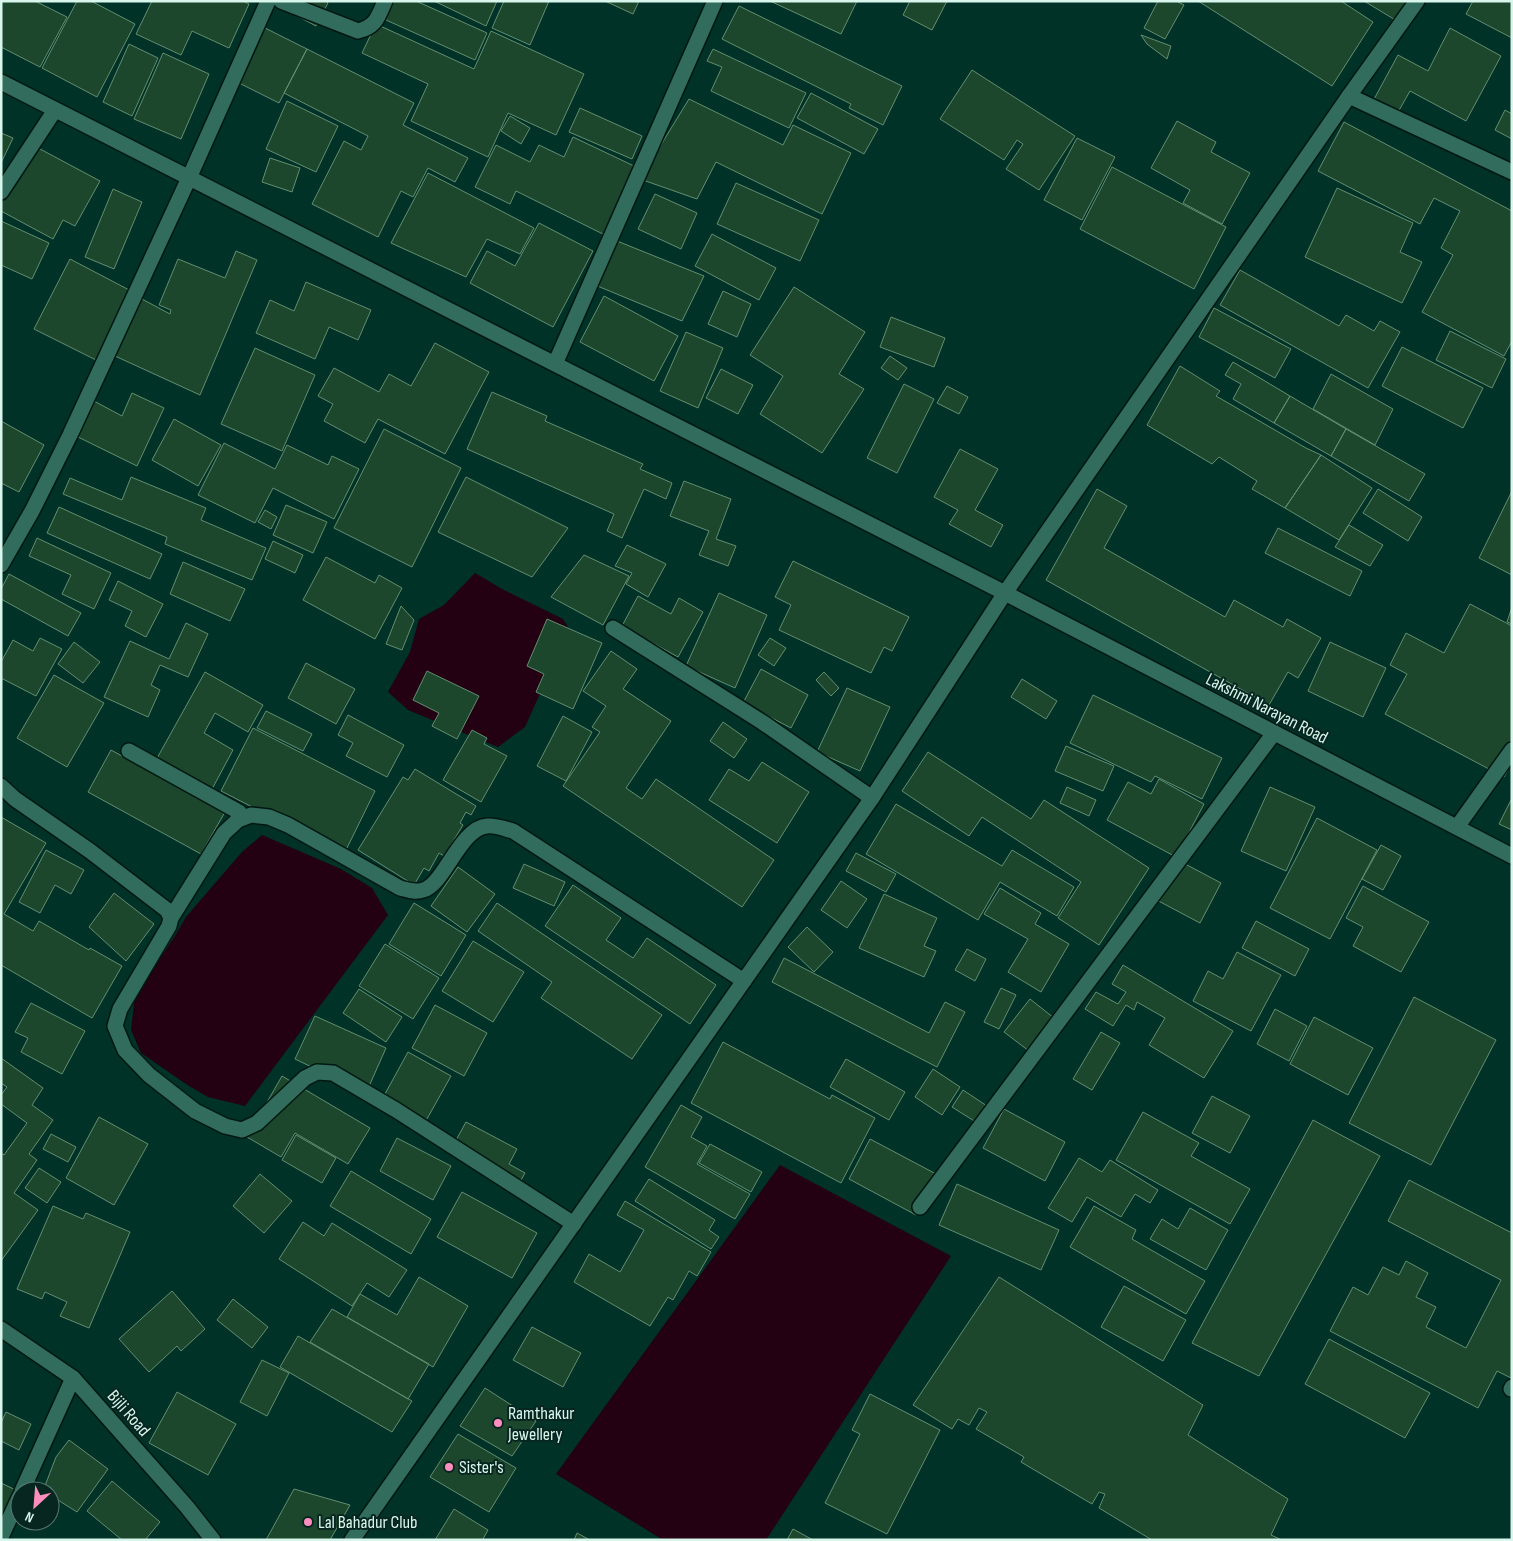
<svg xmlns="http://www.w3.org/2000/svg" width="1513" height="1541" font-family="'Sofia Sans Condensed',sans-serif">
<rect width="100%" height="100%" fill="#013228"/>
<path fill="#240112" d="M475 573 502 589 563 619 573 635 542 689 525 727 498 747 408 710 388 692 410 652 419 619 444 605Z
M262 835 341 869 372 888 388 915 245 1106 208 1097 189 1086 141 1053 131 1030 135 996 173 939 186 917 242 852Z
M780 1165 951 1256 766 1540H663L556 1474Z"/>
<path fill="#1c472d" stroke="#628e70" d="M1 1H35L67 17 40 67 1 47Z
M77 1H91L135 24 97 97 42 68Z
M152 1H243L249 4 229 48 192 31 181 55 136 34Z
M269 1H326L328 3 316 26Z
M394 1H416L487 33 475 60 386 20Z
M434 1H497L486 26Z
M504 1H549L530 45 492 28Z
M605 1H639L633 14Z
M770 1H857L841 34Z
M910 1H947L932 30 903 15Z
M1158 1H1176L1184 5 1165 39 1144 28Z
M1198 1H1341L1373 22 1332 86Z
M1364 1H1409L1397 21Z
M1473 1H1512V38L1466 14Z
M739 6 902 86 883 125 849 108 851 104 722 39Z
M376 24 474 69 491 31 584 74 556 135 508 113 488 157 411 121 428 84 362 53Z
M265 28 307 49 279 103 237 82Z
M1450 28 1501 56 1466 121 1410 91 1397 114 1373 101 1398 55 1428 71Z
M1141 35 1171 46 1167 59 1147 44Z
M129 44 158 58 132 116 103 102Z
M307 49 414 103 403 125 468 158 455 182 428 168 413 197 401 191 378 237 312 204 344 141 361 150 368 136 284 93Z
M713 49 806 93 789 128 711 91 722 67 707 61Z
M163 53 209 74 181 139 134 119Z
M972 70 1075 136 1039 190 1006 169 1023 144 1017 140 1004 160 940 119Z
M811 93 878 129 864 154 797 118Z
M689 99 783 145 793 125 851 153 822 214 716 162 697 199 640 179Z
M287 101 338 126 316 172 266 149Z
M580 108 642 136 632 159 569 132Z
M1505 110 1512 114V139L1495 130Z
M510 116 530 128 521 144 501 131Z
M1177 121 1216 142 1211 152 1250 173 1222 224 1183 203 1190 190 1151 168Z
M1344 122 1512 211V341L1504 356 1422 312 1453 255 1441 248 1460 211 1434 198 1420 224 1318 171Z
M1 133 13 138 1 163Z
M573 137 634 166 623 189 631 193 609 237 516 191 510 204 475 187 496 145 530 162 539 145 564 157Z
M1077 138 1115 157 1082 220 1044 200Z
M27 142 100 181 75 226 63 220 53 239 1 211V191Z
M270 158 300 168 292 192 262 182Z
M1112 167 1226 227 1194 289 1080 229Z
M428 173 534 228 520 254 487 239 466 277 391 243Z
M736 183 819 220 800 261 717 224Z
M1337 188 1413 223 1400 252 1422 262 1402 303 1305 257Z
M113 189 142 202 114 269 85 257Z
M655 194 697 213 681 249 638 229Z
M1 221 49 243 32 279 1 265Z
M539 223 593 251 553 327 470 283 487 251 515 266Z
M712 234 776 268 759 300 695 266Z
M617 241 704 276 682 321 595 285Z
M236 251 257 260 200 395 115 356 140 298 170 314 171 310 159 305 178 259 225 278Z
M70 259 133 292 98 361 34 329Z
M1240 270 1339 326 1346 315 1374 331 1380 321 1400 332 1368 388 1220 305Z
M306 282 371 310 358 340 329 327 315 359 256 333 270 300 294 311Z
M794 287 865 332 839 374 864 389 822 453 760 414 783 376 750 355Z
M723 291 751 304 737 337 708 324Z
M604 296 678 336 654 381 580 342Z
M1214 308 1291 349 1275 378 1199 337Z
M891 317 945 338 934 367 880 347Z
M1450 331 1506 359 1492 388 1436 360Z
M686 332 723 348 698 408 660 391Z
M435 343 489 372 445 454 378 419 365 443 324 421 333 404 318 396 334 368 379 392 389 374 411 386Z
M1402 347 1483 388 1463 428 1382 386Z
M255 348 315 375 282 451 221 424Z
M890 356 907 368 898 380 881 368Z
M1233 362 1290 396 1274 423 1233 399 1241 384 1225 375Z
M1180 366 1220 391 1216 396 1306 448 1321 455 1285 508 1252 489 1257 481 1219 457 1212 464 1147 425Z
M721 369 753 385 738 414 706 398Z
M1331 374 1393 409 1375 445 1313 409Z
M904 384 934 399 897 473 867 458Z
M947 386 968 397 959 414 937 403Z
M492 392 547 416 545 421 643 464 640 469 672 483 666 499 644 489 622 538 607 531 614 514 467 449Z
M132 393 164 408 137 466 76 436 92 400 122 416Z
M1290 396 1346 429 1331 456 1274 423Z
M174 419 221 445 198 486 152 460Z
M1 421 44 445 19 492 1 483Z
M384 429 461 468 412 567 334 528Z
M1346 429 1425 474 1409 501 1331 456Z
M224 443 275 469 287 445 328 465 332 456 359 469 334 519 273 488 255 523 198 495Z
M960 449 998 469 975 510 1003 525 991 547 949 524 958 510 934 497Z
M1321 455 1372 488 1339 540 1285 508Z
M131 477 206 508 201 520 266 548 252 580 165 544 167 537 63 494 70 478 122 500Z
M466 477 568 528 532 577 438 532Z
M684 481 731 499 716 539 736 546 728 566 699 555 709 531 670 516Z
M1097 489 1127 506 1104 548 1225 617 1234 600 1283 627 1287 619 1321 638 1298 678 1288 672 1269 705 1046 580Z
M1378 489 1422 517 1408 541 1363 513Z
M1512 491V575L1479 558Z
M286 505 327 522 313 553 273 535Z
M59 507 162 554 150 579 47 533Z
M265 510 277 517 271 529 258 522Z
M1349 525 1383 545 1370 566 1335 547Z
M1278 528 1362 571 1350 596 1265 553Z
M37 538 111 573 94 609 62 594 71 575 29 556Z
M273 541 303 555 295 573 265 559Z
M627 545 666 564 648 597 626 584 632 573 615 566Z
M584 555 629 576 603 625 551 597Z
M326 557 375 583 379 575 402 588 375 639 303 600Z
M793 561 909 617 892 651 884 647 871 673 779 630 791 605 775 597Z
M183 562 245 589 230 621 170 594Z
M9 574 81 613 68 636 1 599V589Z
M118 581 163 604 146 637 125 626 132 611 109 600Z
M719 593 767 615 735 688 686 666Z
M638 596 671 614 679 598 703 612 678 657 622 626Z
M1470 604 1512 626V763L1504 777 1385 714 1407 674 1390 665 1406 633 1444 653Z
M401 606 414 620 402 650 386 644Z
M1512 607V624L1507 622Z
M547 619 602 643 573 709 536 692 544 674 527 666Z
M186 623 208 634 188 677 160 665 151 685 160 690 148 717 104 697 130 641 169 659Z
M40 638 62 649 36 696 1 678V662L13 640 33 651Z
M770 638 786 648 774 666 758 655Z
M74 642 100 662 83 683 58 664Z
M1330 642 1386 668 1363 717 1308 691Z
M611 651 637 669 623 689 671 721 626 788 642 799 656 779 774 860 742 907 563 786 600 732 592 727 606 706 583 691Z
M306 663 355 689 336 724 288 698Z
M761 669 808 695 791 728 743 703Z
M427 671 479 696 457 739 432 726 439 713 413 700Z
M205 672 263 705 248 732 215 713 204 733 233 750 211 791 156 760Z
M824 672 839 688 831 696 816 680Z
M54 675 104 703 67 767 17 738Z
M1022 679 1057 701 1046 719 1011 697Z
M847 688 890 707 860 771 817 752Z
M1093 695 1222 758 1202 799 1155 776 1151 782 1070 743Z
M266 711 312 734 303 751 257 728Z
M348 715 404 745 387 777 346 756 353 743 338 735Z
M563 716 592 732 566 781 537 766Z
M723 722 747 739 734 758 710 741Z
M253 728 375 791 344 854 221 791Z
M472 730 487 738 484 744 507 756 481 802 443 780Z
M1066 746 1114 766 1103 791 1055 771Z
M111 750 225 812 201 854 88 792Z
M928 752 1031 819 1044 800 1149 868 1099 945 1058 918 1081 882 982 817 969 836 902 791Z
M762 762 809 792 777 843 709 800 729 769 749 781Z
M415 769 476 806 471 815 466 812 460 823 463 825 444 856 439 853 429 871 424 868 414 885 358 850 403 777 408 780Z
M1159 779 1204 804 1176 857 1107 820 1128 782 1151 794Z
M1067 787 1096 800 1089 816 1060 803Z
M1270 787 1315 807 1286 871 1241 851Z
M1512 798V830L1499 824Z
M896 804 1002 866 1012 850 1074 887 1057 916 1000 882 978 920 866 854Z
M1 817 46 843 4 914 33 931 39 921 89 950 90 948 122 966 92 1018 1 965Z
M1317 818 1377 850 1330 939 1270 908Z
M1381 845 1401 856 1383 890 1362 879Z
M46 850 84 870 71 894 55 885 40 913 19 902Z
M856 853 896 874 886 892 846 871Z
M1172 857 1221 883 1200 923 1151 897Z
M524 864 565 882 554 906 513 888Z
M458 867 495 894 467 932 431 906Z
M841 881 867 899 847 928 821 910Z
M573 885 621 918 606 940 633 958 647 938 716 985 690 1024 545 926Z
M1363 886 1429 922 1401 972 1353 946 1363 927 1346 918Z
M1000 888 1041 913 1035 924 1069 944 1041 992 1008 972 1028 939 984 914Z
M114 893 154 924 126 961 89 927Z
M884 894 937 918 924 946 936 951 924 977 859 948Z
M414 903 466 935 441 976 389 944Z
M497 903 662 1015 632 1059 541 998 552 982 478 931Z
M1256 921 1309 949 1295 976 1242 948Z
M807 927 833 952 814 972 788 947Z
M473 941 524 972 493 1022 442 991Z
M385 944 439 978 413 1019 359 986Z
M967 949 986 959 975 981 955 970Z
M1237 952 1281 975 1251 1031 1193 1001 1208 971 1223 979Z
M784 958 929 1033 945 1002 965 1012 937 1067 772 982Z
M1123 965 1233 1031 1204 1078 1149 1045 1165 1018 1137 1002 1134 1010 1126 1005 1113 1026 1085 1009 1096 992 1118 1004 1126 992 1112 984Z
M1001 988 1016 995 999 1029 984 1022Z
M359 989 402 1017 386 1042 343 1013Z
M1414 997 1496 1040 1431 1165 1349 1123Z
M1030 999 1054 1018 1029 1051 1004 1032Z
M31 1003 85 1031 62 1074 21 1052 28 1038 15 1032Z
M435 1005 487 1033 464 1076 412 1048Z
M1275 1009 1307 1026 1289 1061 1257 1044Z
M315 1016 386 1048 366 1093 295 1059Z
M1314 1017 1373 1048 1348 1095 1290 1064Z
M1101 1032 1120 1043 1092 1090 1073 1079Z
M723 1042 830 1099 832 1095 875 1118 841 1183 691 1103Z
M408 1052 451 1076 423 1126 380 1103Z
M1 1058 43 1088 32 1105 53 1120 29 1154 37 1160 14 1193 38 1210 1 1261V1153L4 1155 27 1123 1 1104V1095L7 1087 1 1083Z
M846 1059 905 1092 889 1120 830 1087Z
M933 1069 960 1087 942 1115 915 1097Z
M282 1076 370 1128 348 1164 295 1133 281 1157 247 1137Z
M963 1090 990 1108 979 1124 952 1107Z
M1212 1096 1250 1116 1230 1153 1192 1133Z
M681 1105 702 1117 691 1137 707 1146 697 1164 750 1194 735 1219 645 1167Z
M1004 1109 1065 1142 1045 1181 983 1148Z
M1143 1112 1199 1143 1191 1156 1250 1189 1230 1224 1116 1160Z
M99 1117 148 1144 114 1205 66 1178Z
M1313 1120 1380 1156 1259 1376 1192 1343Z
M466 1122 517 1149 509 1164 525 1173 516 1189 449 1153Z
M51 1134 76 1147 68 1162 43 1149Z
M296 1135 336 1158 322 1183 282 1160Z
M397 1138 451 1166 433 1200 380 1171Z
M870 1139 938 1175 916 1215 849 1179Z
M710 1144 762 1172 751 1192 699 1163Z
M1079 1158 1102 1172 1110 1160 1158 1190 1150 1203 1135 1194 1121 1217 1087 1197 1072 1222 1048 1208Z
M39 1168 61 1182 47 1203 25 1188Z
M351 1171 431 1219 411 1254 330 1206Z
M260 1174 292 1201 264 1233 233 1206Z
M649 1179 715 1220 709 1230 719 1237 711 1249 635 1201Z
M1409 1180 1512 1233V1376L1511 1378 1497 1371 1478 1408 1330 1331 1353 1287 1368 1295 1383 1267 1399 1275 1406 1261 1428 1273 1416 1297 1436 1307 1426 1327 1466 1348 1501 1280 1388 1221Z
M957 1184 1059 1230 1041 1270 939 1225Z
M462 1192 537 1233 512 1278 437 1237Z
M625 1201 711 1252 697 1276 689 1271 673 1300 668 1297 650 1326 574 1282 589 1254 620 1272 644 1230 617 1215Z
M53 1206 83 1219 86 1213 130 1232 89 1328 60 1316 67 1302 45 1292 42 1299 17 1289Z
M1094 1206 1136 1230 1132 1239 1205 1281 1186 1314 1070 1247Z
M1190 1208 1228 1230 1206 1270 1150 1239 1162 1219 1178 1229Z
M303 1222 324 1236 332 1223 407 1270 389 1297 367 1283 352 1306 279 1259Z
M419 1277 468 1306 433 1367 347 1317 360 1294 397 1315Z
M999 1277 1203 1405 1188 1435 1288 1499 1271 1535 1282 1540H1152L1099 1508 1105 1494 1099 1492 1092 1504 1021 1462 1024 1457 976 1429 987 1412 979 1408 969 1425 958 1419 952 1429 913 1405Z
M1124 1286 1186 1320 1163 1361 1101 1327Z
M172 1291 205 1329 181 1351 177 1346 149 1372 119 1339Z
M233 1299 268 1327 252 1348 217 1320Z
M332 1309 429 1364 408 1399 310 1342Z
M532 1327 581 1353 563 1387 513 1360Z
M298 1336 412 1401 392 1432 280 1367Z
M1329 1339 1430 1393 1405 1438 1305 1384Z
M262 1360 289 1373 267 1416 240 1402Z
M485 1388 536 1421 512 1456 460 1426Z
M177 1392 236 1424 208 1475 149 1443Z
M870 1394 940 1430 887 1534 825 1503 860 1434 852 1430Z
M6 1412 31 1424 19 1450 1 1441V1423Z
M458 1434 516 1468 489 1512 430 1477Z
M69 1440 108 1469 77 1512 50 1495V1491H43L56 1457Z
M112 1481 160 1522 145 1540H122L87 1511Z
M1 1483 20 1492 1 1521Z
M294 1489 350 1505 330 1540H266Z
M454 1509 488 1530 483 1539 484 1540H435Z
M793 1529 813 1540H787Z
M577 1533 590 1540H574Z"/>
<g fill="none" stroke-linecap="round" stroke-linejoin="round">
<defs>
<path id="lane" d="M1511 1389 1512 1387"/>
<path id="street" d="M281 1 358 31C376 27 378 17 385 1
M1 82 1005 593 1512 856
M1349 96 1512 172
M1 192 55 110
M555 364 715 1
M1 565 32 511 70 435 189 178 268 1
M613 628 762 722 872 798
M129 751 239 812 238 820
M1 786 15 799 90 851 167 910 171 918 169 926 120 1009 115 1026 125 1050 149 1075 195 1111 225 1126 242 1130 257 1123 305 1078 317 1072 333 1073 396 1110 574 1224
M1457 827 1512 750
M171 918 224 833 238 820 251 815 269 817 288 825 400 888C408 890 415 893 423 890 444 885 460 828 487 826 496 825 505 829 513 831L744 981
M920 1207 1274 733
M22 1491 73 1378
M1 1537 20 1496"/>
<path id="secondary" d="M1 1329 73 1378 187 1507 213 1540
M352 1540 872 798 1005 593 1349 96 1417 1"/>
</defs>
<use href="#lane" stroke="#001811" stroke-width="18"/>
<use href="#street" stroke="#001811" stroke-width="18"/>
<use href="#secondary" stroke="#001811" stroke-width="18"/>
<use href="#lane" stroke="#316c5c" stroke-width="15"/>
<use href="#street" stroke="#316c5c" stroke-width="15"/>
<use href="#secondary" stroke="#316c5c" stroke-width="15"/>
</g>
<g fill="#fe8ebd" stroke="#06261f" stroke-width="2">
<circle cx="498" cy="1423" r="5"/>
<circle cx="449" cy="1467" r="5"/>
<circle cx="308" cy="1522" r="5"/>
</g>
<g text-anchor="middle" stroke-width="4" stroke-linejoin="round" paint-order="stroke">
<g font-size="18" fill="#d8f6ec" stroke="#06261f">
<text transform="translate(1267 708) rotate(27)" y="6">Lakshmi Narayan Road</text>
<text transform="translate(129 1413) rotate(49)" y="6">Bijli Road</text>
</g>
<g font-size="18" fill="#d8f6ec" stroke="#06261f" text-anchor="start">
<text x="508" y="1419">Ramthakur<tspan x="508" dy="21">Jewellery</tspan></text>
<text x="459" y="1473">Sister's</text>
<text x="318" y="1528">Lal Bahadur Club</text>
</g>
</g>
<rect width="1513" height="1541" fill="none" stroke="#d8f6ec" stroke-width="5"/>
<g transform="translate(35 1506) rotate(206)"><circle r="24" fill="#06261f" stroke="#5a7971"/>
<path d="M0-4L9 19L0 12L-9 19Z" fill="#fe8ebd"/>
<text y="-8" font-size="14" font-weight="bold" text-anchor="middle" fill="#d8f6ec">N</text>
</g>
</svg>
